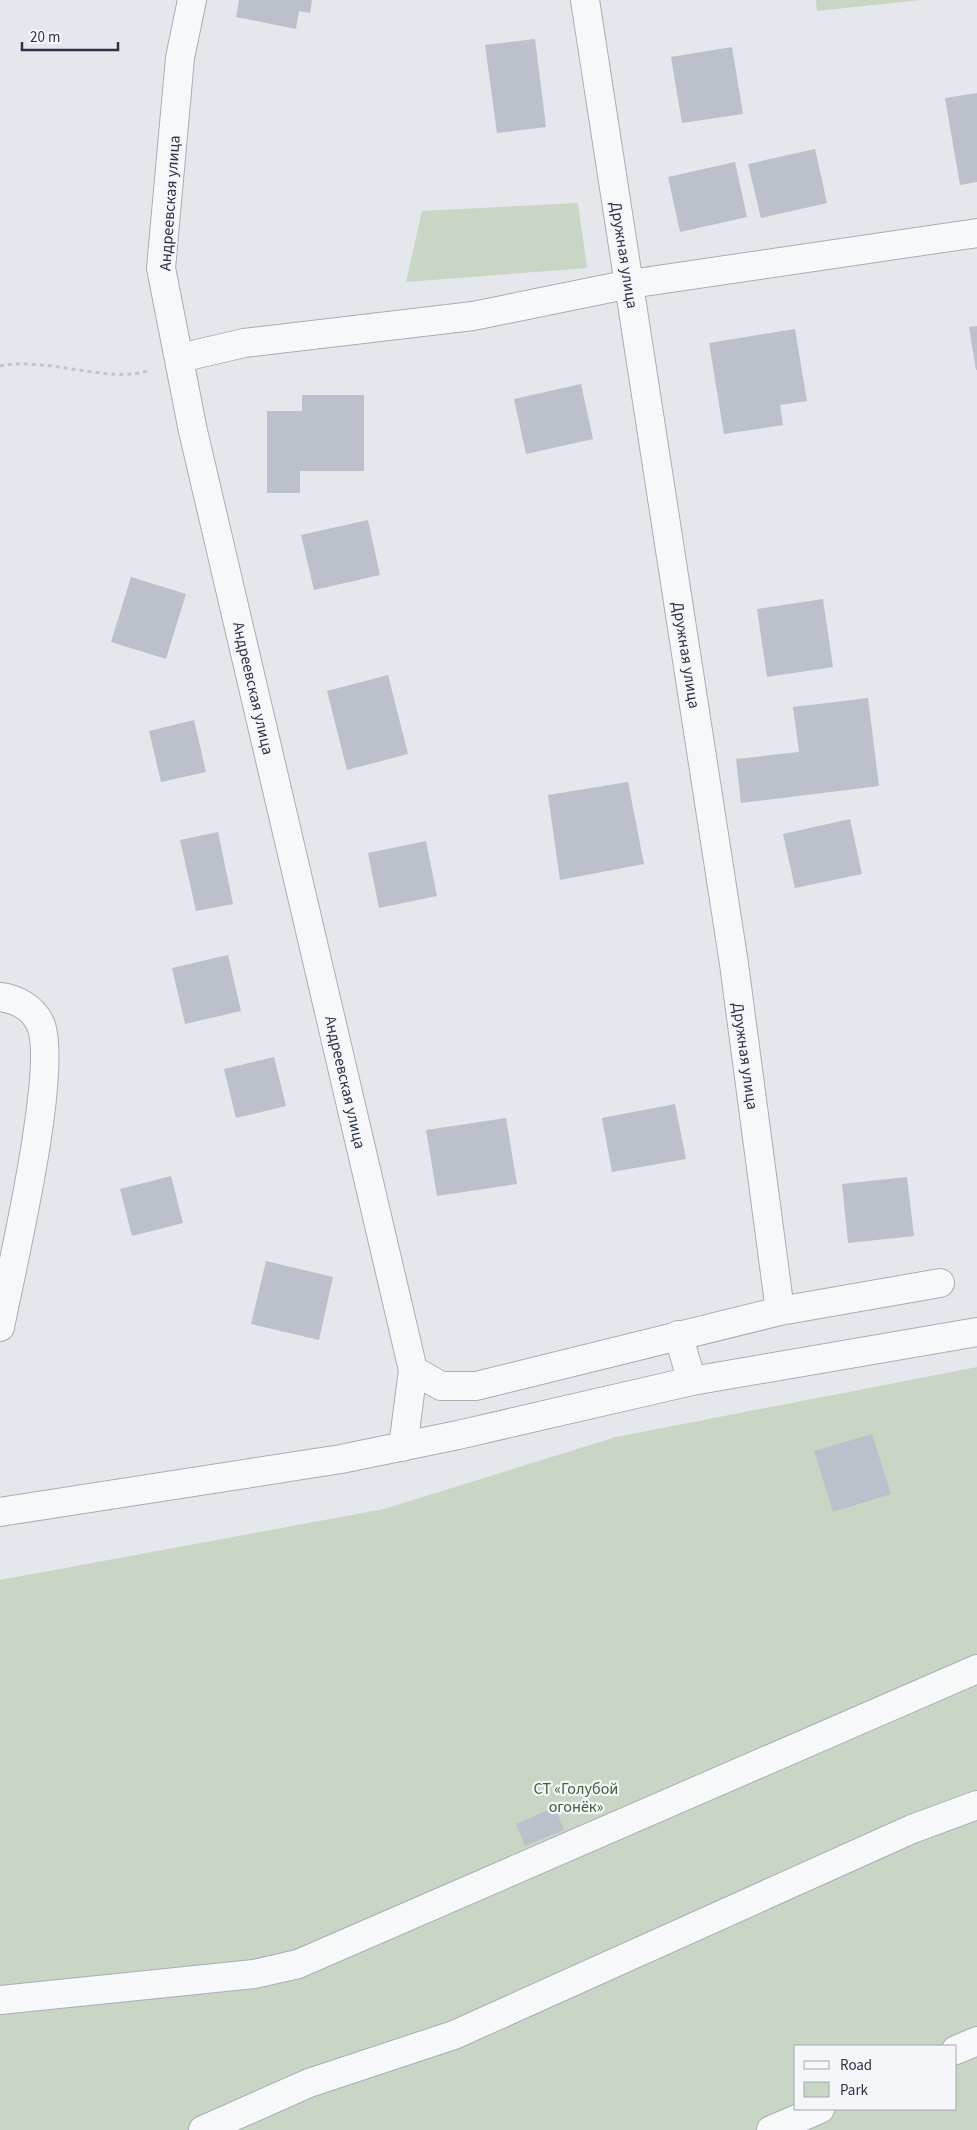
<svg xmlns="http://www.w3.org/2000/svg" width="977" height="2130" font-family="'Source Sans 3',sans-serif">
<rect width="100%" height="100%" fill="#e4e7ec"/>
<path fill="#c9d6c5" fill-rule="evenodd" d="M816 0H921L817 11Z
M578 203 587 268 406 282 422 211Z
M977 1367V2130H0V1580L384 1509 616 1437ZM796 2046H956V2109H796Z"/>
<path fill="#bbc0ca" d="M239 0H312L310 13 299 11 296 29 236 17Z
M535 39 546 127 497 133 485 45Z
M732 47 743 114 682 123 671 57Z
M977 93V182L960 185 945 98Z
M815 149 827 203 761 218 748 164Z
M735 162 747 217 680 232 668 177Z
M977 326V370H976L969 327Z
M795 329 807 401 780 405 783 425 724 434 709 343Z
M581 384 593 439 526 454 514 399Z
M302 395H364V471H300V493H267V411H302Z
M368 520 380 575 314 590 301 535Z
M131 577 186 594 166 659 111 642Z
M823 599 833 667 767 677 757 609Z
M388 675 408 754 347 770 327 691Z
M868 698 879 786 741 803 736 759 799 752 793 707Z
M194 720 206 772 161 782 149 731Z
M628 782 644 864 560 880 548 795Z
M850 819 862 874 795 888 783 834Z
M218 832 233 904 196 911 180 840Z
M426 841 437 896 379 908 368 853Z
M228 955 241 1011 185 1024 172 968Z
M274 1057 286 1106 236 1118 224 1069Z
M675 1104 686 1159 612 1172 602 1118Z
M506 1118 517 1184 437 1196 426 1130Z
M171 1176 183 1223 132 1236 120 1189Z
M907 1177 914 1236 848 1243 842 1184Z
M266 1261 333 1277 319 1340 251 1324Z
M872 1434 891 1494 833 1512 814 1451Z
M555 1807 564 1830 525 1846 516 1824Z"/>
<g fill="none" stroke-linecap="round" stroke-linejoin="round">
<defs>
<path id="minor" d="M192 0 180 58 161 268 193 431 413 1370 403 1447
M585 0 734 964 780 1311
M180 358 244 343 473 316 630 284 977 233
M0 997C16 999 32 1007 40 1023 60 1065 11 1271 0 1327
M678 1335 692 1381
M413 1370 441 1386H476L780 1311 940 1283
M0 1512 341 1459 458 1435 692 1381 977 1332
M0 2000 254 1974 298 1964 977 1669
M956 2050 977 2041
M203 2130 309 2083 454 2035 912 1829 977 1805
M771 2130 820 2109"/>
</defs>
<use href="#minor" stroke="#a9aeb7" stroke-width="30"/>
<path stroke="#c2c5cb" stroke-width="3" stroke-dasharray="4 4" stroke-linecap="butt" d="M0 366C45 356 113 385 150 370"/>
<use href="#minor" stroke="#f7f8fa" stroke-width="28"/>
</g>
<g text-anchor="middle" stroke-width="4.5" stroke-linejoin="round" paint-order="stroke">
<g font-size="16" fill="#2b3445" stroke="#f4f6f9">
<text transform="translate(169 203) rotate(-86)" y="6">Андреевская улица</text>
<text transform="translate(625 255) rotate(81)" y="6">Дружная улица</text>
<text transform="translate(687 655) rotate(81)" y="6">Дружная улица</text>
<text transform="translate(254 688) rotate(77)" y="6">Андреевская улица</text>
<text transform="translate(746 1056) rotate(82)" y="6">Дружная улица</text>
<text transform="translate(346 1082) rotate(77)" y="6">Андреевская улица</text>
</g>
<g font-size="16" fill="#3f6138" stroke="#f4f6f9">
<text x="576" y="1794">СТ «Голубой<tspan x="576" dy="18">огонёк»</tspan></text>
</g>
</g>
<rect x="794" y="2045" width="162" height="65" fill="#f4f6f9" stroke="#a4a8b1"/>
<rect x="804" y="2061" width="25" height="8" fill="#f7f8fa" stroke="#a4a8b1"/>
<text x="840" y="2070" font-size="15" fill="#2b3445">Road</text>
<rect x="804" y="2082" width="25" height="15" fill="#c9d6c5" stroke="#a4a8b1"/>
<text x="840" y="2095" font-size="15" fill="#2b3445">Park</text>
<path d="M22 42v8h96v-8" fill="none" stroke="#2b3445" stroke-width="2.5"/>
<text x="30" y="42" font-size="15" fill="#2b3445" stroke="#f4f6f9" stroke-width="4" paint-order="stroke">20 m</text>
</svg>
